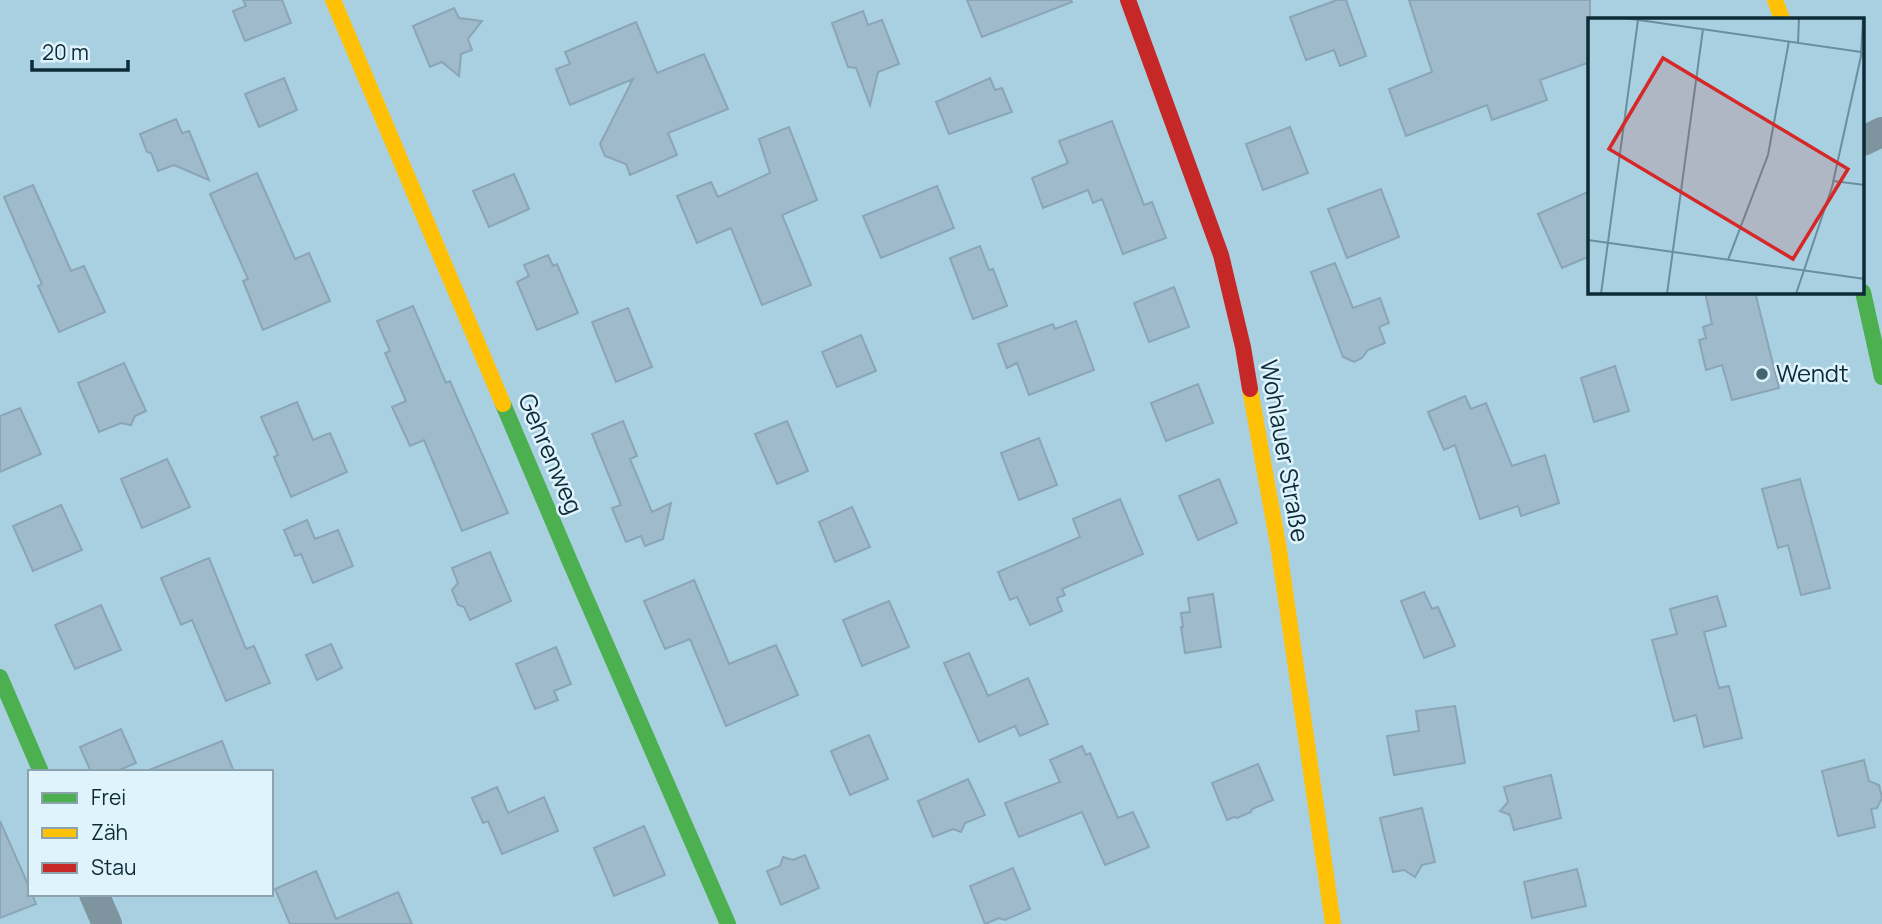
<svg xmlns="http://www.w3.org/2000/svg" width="1882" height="924" font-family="Manrope,sans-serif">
<rect width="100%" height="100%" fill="#a9d0e1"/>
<path fill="#9fbaca" stroke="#8aa5b5" stroke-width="2" d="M243 0H282L291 23 245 41 233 11 246 6Z
M967 0H1071L1072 2 982 37Z
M1337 0H1346L1366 56 1340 66 1334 50 1306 60 1290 17Z
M1409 0H1590V62L1540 80 1547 100 1492 120 1487 105 1406 136 1389 89 1432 72Z
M454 8 459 18 482 21 468 39 472 50 461 54 459 76 442 62 430 67 413 26Z
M863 11 868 25 882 20 899 64 878 72 870 105 856 68 848 67 832 23Z
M636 22 657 73 704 54 728 109 668 133 677 155 630 175 626 164 605 156 600 144 633 79 570 105 556 69 570 64 565 52Z
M284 78 297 110 259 127 245 94Z
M990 78 995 90 1002 88 1012 112 949 134 936 102Z
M176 119 182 133 189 131 209 180 174 165 158 171 151 153 147 152 140 134Z
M1112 121 1144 205 1152 202 1166 238 1123 254 1102 199 1093 203 1088 190 1043 208 1032 178 1068 163 1059 141Z
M789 127 817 200 782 215 811 285 762 305 731 228 697 243 677 196 711 182 718 197 770 173 759 139Z
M1290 127 1308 173 1263 190 1246 144Z
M257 173 295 259 309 253 330 301 263 330 243 281 248 279 210 194Z
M514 174 529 209 489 227 473 191Z
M33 185 71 271 84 266 105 312 59 332 38 286 42 284 4 197Z
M937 186 954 228 881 258 863 216Z
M1381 189 1399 237 1347 258 1328 209Z
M1590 191V256L1562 268 1538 214Z
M980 246 989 270 993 269 1007 306 973 319 950 258Z
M548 255 553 266 557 264 578 313 537 330 517 282 529 276 524 265Z
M1335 263 1353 308 1380 298 1389 323 1379 327 1385 343 1368 350 1362 358 1354 362 1343 357 1311 272Z
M1174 287 1189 327 1149 342 1134 303Z
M1705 292H1755L1779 388 1732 400 1722 365 1706 370 1699 340 1706 338 1703 327 1712 324Z
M413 306 446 383 450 381 508 513 462 531 424 440 410 446 392 407 406 401 385 353 390 351 377 321Z
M628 308 652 367 616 382 592 322Z
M1076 321 1094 370 1029 395 1017 363 1007 368 998 344 1053 324 1055 329Z
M861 335 876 371 837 387 822 352Z
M124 363 146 411 135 416 131 425 121 423 99 432 78 383Z
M1615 366 1629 411 1594 422 1581 378Z
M1198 384 1213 423 1166 441 1151 403Z
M1465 396 1471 409 1486 403 1512 466 1545 455 1559 503 1521 516 1518 506 1480 519 1455 445 1444 450 1428 412Z
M297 402 313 440 330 433 347 472 291 497 274 457 278 455 261 417Z
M20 408 41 454 0 472V416Z
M623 421 637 456 630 459 652 512 671 503 663 539 645 546 641 536 626 542 612 508 621 505 592 434Z
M787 421 808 471 777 484 755 434Z
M1039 438 1057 485 1019 500 1001 453Z
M167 459 190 507 142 528 121 479Z
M1219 479 1237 523 1198 540 1179 496Z
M1800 479 1830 588 1801 595 1788 545 1778 548 1762 489Z
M1120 499 1143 554 1062 589 1065 595 1057 598 1062 611 1030 625 1017 597 1010 600 998 572 1080 537 1073 519Z
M61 505 82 550 33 571 13 526Z
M852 507 870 547 835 562 819 522Z
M307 520 315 539 338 530 353 566 313 583 301 554 295 556 284 530Z
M490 552 511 601 470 620 464 607 458 605 452 590 458 583 452 568Z
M209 558 246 649 254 646 270 683 226 701 192 620 181 625 161 578Z
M694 580 729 664 776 645 798 695 726 726 690 639 665 649 644 601Z
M1424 592 1432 609 1438 607 1455 646 1424 658 1401 601Z
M1213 594 1221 647 1185 653 1181 627H1183L1181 613 1190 612 1188 598Z
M1717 596 1726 626 1704 632 1719 688 1729 686 1742 738 1704 747 1696 715 1674 721 1652 640 1677 634 1670 609Z
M889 601 909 647 862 666 843 620Z
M101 605 121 650 75 669 55 625Z
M331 644 342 668 317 680 306 655Z
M556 647 571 684 554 691 558 700 535 709 516 664Z
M969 653 988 696 1028 678 1048 724 1020 736 1015 726 979 742 944 663Z
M1455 706 1465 763 1394 775 1387 736 1419 731 1416 711Z
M121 729 136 763 115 772H91L80 747Z
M869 735 888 779 850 795 831 751Z
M222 741 234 772H149V770Z
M1082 746 1086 755 1090 753 1118 818 1133 812 1149 847 1105 865 1082 812 1019 837 1005 803 1060 782 1050 760Z
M1864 760 1869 781 1879 785 1882 798 1877 808 1871 809 1875 827 1838 836 1822 771Z
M1258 764 1273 800 1252 809 1251 812 1237 818 1234 817 1227 820 1212 783Z
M1551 775 1561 818 1514 830 1510 815 1500 811 1508 802 1504 787Z
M968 779 985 815 965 823 961 832 953 829 933 837 918 801Z
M497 787 508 813 544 797 558 831 502 854 488 821 483 823 472 798Z
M1422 808 1435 862 1422 865 1415 877 1404 870 1393 872 1380 818Z
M0 821 30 889V894H32L36 904 0 918Z
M644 826 665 875 614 896 594 848Z
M805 855 819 888 781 905 767 871 780 866 783 857 793 860Z
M1013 868 1030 909 1005 920 999 918 985 924 970 886Z
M1577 869 1586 906 1532 918 1524 882Z
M316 871 336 919 398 892 412 924H290L275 889Z"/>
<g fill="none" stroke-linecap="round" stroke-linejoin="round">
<path stroke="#7e959f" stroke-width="30" d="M1863 141 1882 132
M94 894 107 924"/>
<path stroke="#4caf50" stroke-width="16" d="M1863 292 1882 377
M503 404 571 564 728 924
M0 677 41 772"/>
<path stroke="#ffc107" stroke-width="16" d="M333 0 503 404
M1775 0 1782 19
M1250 389 1279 550 1333 924"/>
<path stroke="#c62828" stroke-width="16" d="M1128 0 1221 255 1243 347 1250 389"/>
</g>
<circle fill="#436572" stroke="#dff3fc" stroke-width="2.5" cx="1762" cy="374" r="7"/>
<g text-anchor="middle" stroke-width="5" stroke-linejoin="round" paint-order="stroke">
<g font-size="24" fill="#0c2b36" stroke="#dff3fc" text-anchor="start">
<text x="1776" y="382">Wendt</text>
</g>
<g font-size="24" fill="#0c2b36" stroke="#dff3fc">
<text transform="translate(1284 451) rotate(80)" y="8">Wohlauer Straße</text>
<text transform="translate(550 454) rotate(67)" y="8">Gehrenweg</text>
</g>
</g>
<g transform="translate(1588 18)">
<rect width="276" height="276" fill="#a9d0e1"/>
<path fill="none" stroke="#6a8e9d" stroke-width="2" d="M37 0 273 34M210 25 211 0M245 163 277 167M0 222 277 261M140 242 180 137 201 23M13 276 50 2M79 276 115 11M208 276 244 169 273 38 275 0"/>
<path fill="#d62828" fill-opacity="0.15" stroke="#d62828" stroke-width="3.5" d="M75 40 260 151 205 241 21 131Z"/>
<rect width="276" height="276" fill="none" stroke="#0c2b36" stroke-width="3.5"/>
</g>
<rect x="28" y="770" width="245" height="126" fill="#dff3fc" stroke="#8ba3ad" stroke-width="2"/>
<rect x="42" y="793" width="35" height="10" fill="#4caf50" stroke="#8ba3ad" stroke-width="2"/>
<text x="91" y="805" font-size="21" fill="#0c2b36">Frei</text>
<rect x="42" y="828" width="35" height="10" fill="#ffc107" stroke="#8ba3ad" stroke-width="2"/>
<text x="91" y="840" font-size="21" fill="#0c2b36">Zäh</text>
<rect x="42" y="863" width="35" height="10" fill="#c62828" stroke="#8ba3ad" stroke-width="2"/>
<text x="91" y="875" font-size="21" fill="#0c2b36">Stau</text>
<path d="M32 60v10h96v-10" fill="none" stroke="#0c2b36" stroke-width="3.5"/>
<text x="42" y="60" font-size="21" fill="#0c2b36" stroke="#dff3fc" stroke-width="5" paint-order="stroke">20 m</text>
</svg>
